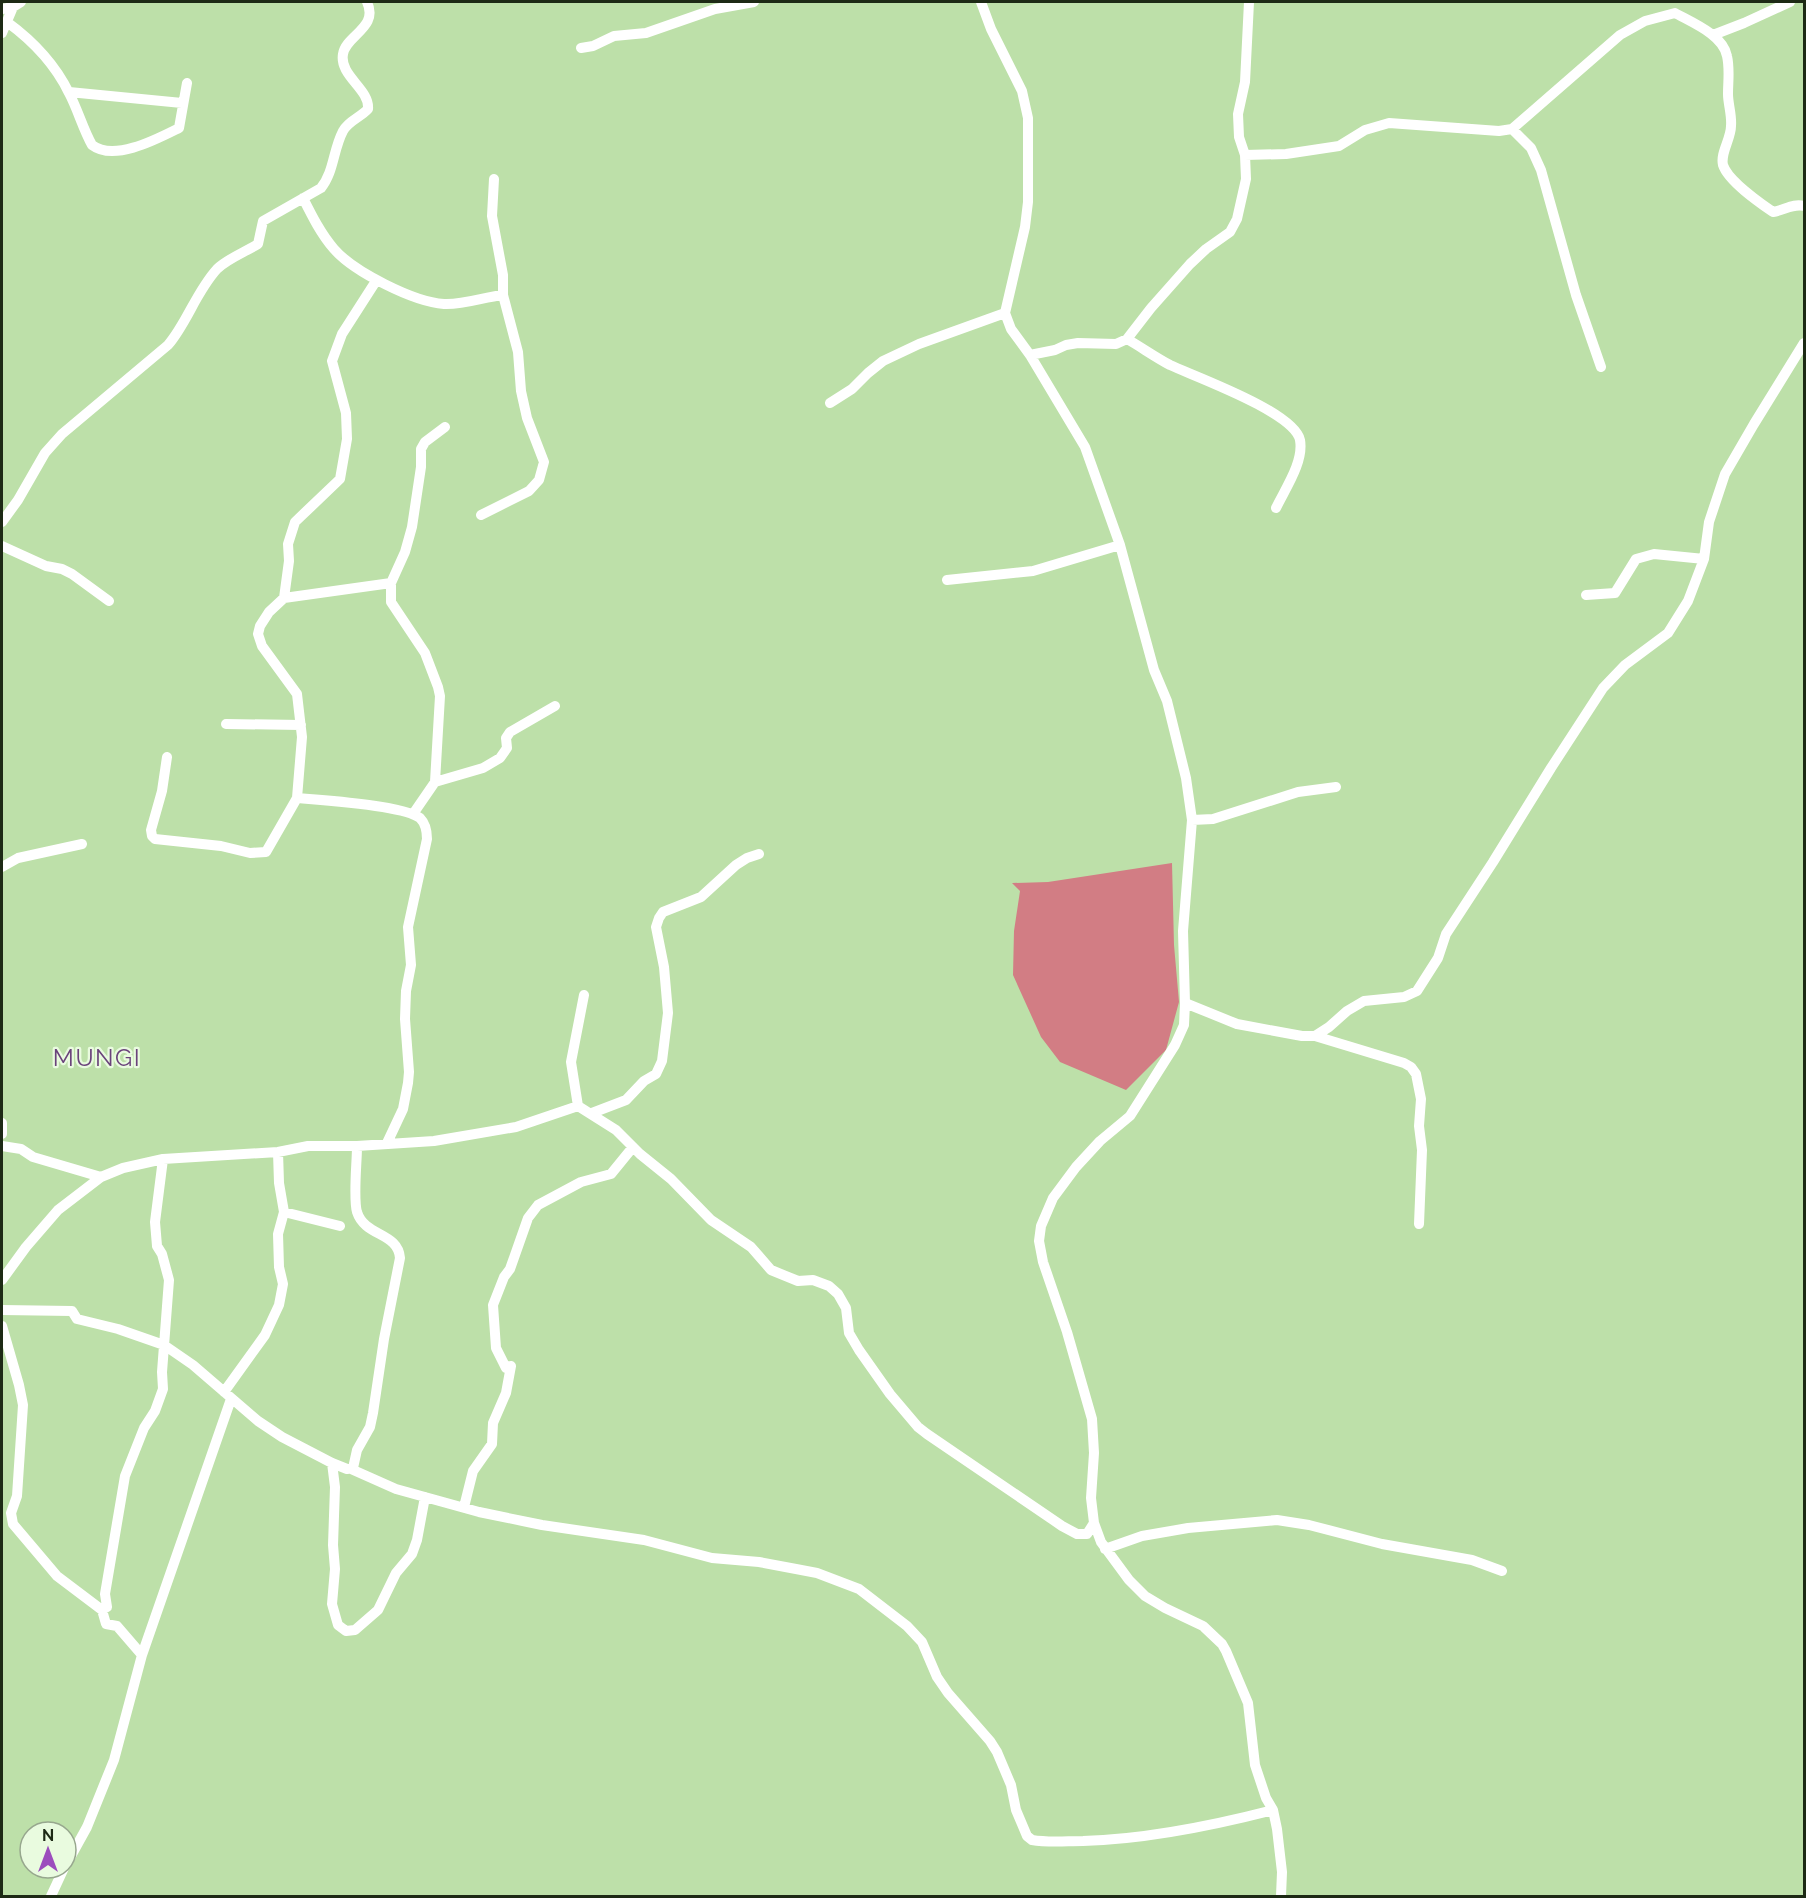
<svg xmlns="http://www.w3.org/2000/svg" width="1806" height="1898" font-family="Raleway,sans-serif">
<rect width="100%" height="100%" fill="#bde0a9"/>
<path fill="#d27d84" d="M1172 863 1174 945 1179 1002 1166 1050 1126 1090 1060 1062 1041 1037 1013 975 1014 931 1020 891 1012 883 1048 882Z"/>
<g fill="none" stroke-linecap="round" stroke-linejoin="round">
<path stroke="#fff" stroke-width="10" d="M981 2 991 29 1022 91 1028 118V202L1025 227 1005 313 1011 329 1030 355 1085 447 1120 545 1154 670 1167 701 1186 778 1192 820 1183 931 1185 1003 1184 1025 1175 1045 1130 1116 1100 1141 1076 1167 1053 1198 1041 1226 1039 1241 1043 1262 1067 1332 1092 1419 1094 1453 1091 1498 1094 1523 1101 1542 1129 1580 1145 1596 1165 1608 1203 1626 1222 1644 1226 1651 1248 1703 1255 1765 1266 1798 1273 1810 1277 1829 1282 1872 1281 1896
M2 9 13 7 21 2
M7 22C33 41 55 64 69 93 78 110 83 129 92 145 114 162 157 139 179 128L187 83
M2 33 13 7
M1713 35 1744 23 1790 2
M581 48 593 46 614 36 646 33 715 9 754 2
M69 92 182 103
M1512 129 1531 148 1541 170 1576 295 1601 367
M1245 155 1286 154 1339 146 1365 130 1389 123 1499 131 1512 129 1620 35 1645 21 1675 13C1693 23 1723 35 1727 56 1730 69 1728 81 1728 94 1728 104 1732 115 1731 126 1731 139 1720 153 1723 165 1728 181 1760 203 1773 212 1785 210 1793 203 1804 206
M494 179 492 216 503 275V295
M303 198C312 216 321 234 334 249 354 272 414 302 444 304 464 305 484 297 503 295L518 352 521 391 527 418 544 462 539 480 529 491 481 515
M1127 339C1141 347 1155 357 1170 365 1196 377 1294 412 1300 440 1304 462 1285 489 1276 508
M1030 355 1055 350 1066 345 1078 343 1116 344 1127 339 1151 308 1190 264 1206 249 1230 232 1237 219 1246 179 1245 155 1239 137 1238 114 1245 82 1249 2
M830 403 852 389 868 373 883 361 919 344 1005 313
M2 522 18 500 45 453 62 434 168 345C187 323 196 292 217 269 227 259 245 252 258 244L263 221 321 188C334 172 333 150 343 131 348 121 361 117 368 109 370 89 339 76 343 54 346 35 379 28 367 2
M2 546 46 566 62 569 72 574 109 601
M947 580 1033 571 1120 545
M391 583V602L425 653 438 687 440 696 435 782
M1586 595 1615 593 1636 559 1654 554 1704 559
M284 598 289 561 288 544 295 522 340 479 347 439 346 413 332 361 342 334 376 281
M226 724 301 725
M167 757 162 791 151 830 152 836 155 839 221 846 250 853 266 852 297 798 302 737 297 694 262 646 258 634 260 626 269 612 284 598 391 583 405 552 412 527 421 467V449L425 442 445 427
M297 798C321 800 403 805 420 818 426 824 427 831 427 839L408 927 411 965 406 991 405 1019 409 1072 408 1083 403 1109 387 1143
M413 814 435 782 483 768 500 758 507 748 506 738 510 732 555 706
M1192 820 1213 819 1298 792 1336 787
M2 867 18 858 82 844
M1185 1003 1237 1024 1302 1036H1315L1329 1027 1347 1011 1364 1001 1404 997 1417 991 1438 958 1446 934 1493 862 1551 768 1603 688 1625 665 1668 633 1688 601 1704 559 1709 522 1725 474 1754 424 1804 343
M1315 1036 1404 1063 1411 1067 1416 1074 1421 1099 1419 1126 1422 1150 1419 1224
M578 1106 571 1062 584 995
M592 1113 626 1100 644 1081 656 1074 662 1061 668 1013 664 967 656 927 659 918 663 912 701 897 736 865 747 858 759 854
M2 1123V1134
M2 1146 21 1149 33 1157 101 1177
M284 1212 340 1226
M2 1280 26 1247 58 1210 101 1177 123 1168 163 1159 278 1152 308 1146H357L434 1141 516 1127 578 1106 616 1130 640 1154 671 1179 711 1220 751 1247 771 1270 798 1281 813 1280 829 1286 838 1294 846 1308 849 1333 859 1350 890 1394 918 1427 927 1434 1062 1526 1077 1534H1087L1094 1523
M2 1310 72 1311 77 1319 118 1329 164 1345 193 1365 258 1421 282 1437 332 1463 347 1469 353 1468 357 1450 370 1427 373 1413 384 1339 400 1258C398 1232 365 1237 357 1212 353 1198 357 1163 357 1146
M2 1326 19 1385 23 1405 17 1496 11 1513 13 1524 57 1576 102 1610
M224 1392 265 1335 279 1305 283 1284 279 1267 278 1234 284 1212 279 1183 278 1152
M332 1463 335 1487 333 1545 335 1569 332 1604 338 1625 346 1631 355 1630 378 1610 396 1573 412 1554 417 1540 425 1497
M351 1469 396 1489 479 1512 542 1525 644 1540 712 1558 759 1562 796 1569 817 1573 859 1589 907 1626 922 1642 937 1677 948 1693 990 1741 997 1752 1011 1785 1016 1810 1027 1836 1032 1840C1049 1843 1066 1841 1083 1841 1147 1839 1211 1826 1273 1810
M464 1507 473 1471 492 1444 493 1423 506 1393 511 1366 506 1368 496 1348 493 1305 504 1277 510 1269 528 1218 538 1205 581 1182 611 1174 633 1147
M1105 1549 1142 1536 1188 1528 1277 1520 1309 1525 1382 1544 1472 1560 1502 1571
M142 1655 117 1626 106 1624 102 1610 107 1607 105 1594 125 1476 144 1428 155 1411 163 1389 162 1372 169 1280 162 1254 157 1246 155 1222 163 1159
M66 1865 87 1827 114 1760 142 1655 231 1399
M51 1896 64 1868"/>
</g>
<g text-anchor="middle" stroke-width="4.5" stroke-linejoin="round" paint-order="stroke">
<g font-size="24" letter-spacing="1.5" fill="#6a437b" stroke="#e9fbdf">
<text x="97" y="1066">MUNGI</text>
</g>
</g>
<rect width="1806" height="1898" fill="none" stroke="#1d2a15" stroke-width="6"/>
<g transform="translate(48 1850)"><circle r="28" fill="#e9fbdf" stroke="#97a78e" stroke-width="1.5"/>
<path d="M0-4.5L10 22L0 15L-10 22Z" fill="#9c4dbd"/>
<text y="-9" font-size="16" font-weight="bold" text-anchor="middle" fill="#1d2a15">N</text>
</g>
</svg>
